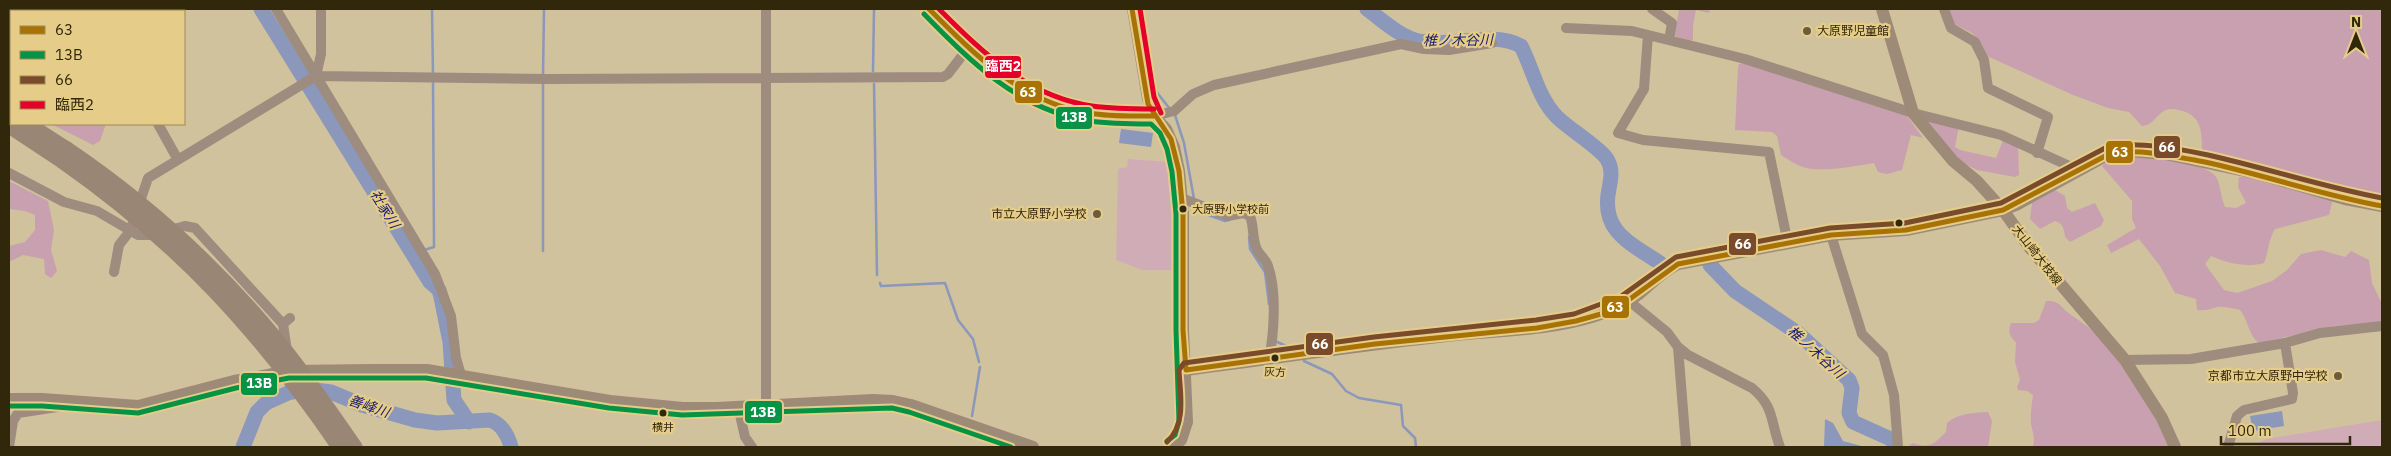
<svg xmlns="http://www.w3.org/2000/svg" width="2391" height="456" font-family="'IBM Plex Sans','Noto Sans JP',sans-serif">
<rect width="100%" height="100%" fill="#d0c29d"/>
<path fill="#d0adb6" d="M1128 159 1168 162 1174 203V270H1142L1116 260 1118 169 1127 167Z
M2382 420V447H2255L2260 442 2267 439Z"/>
<path fill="#c9a0af" d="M9 9H94L95 11H11V100L9 99Z
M1679 9H1710L1709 13 1696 10 1693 26V40L1689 41 1675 36Z
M1946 9H2382V202L2272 169 2202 156C2202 136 2204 115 2179 110 2175 109 2168 108 2164 111 2155 116 2154 125 2142 126L2129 112 2108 108 2073 95 1987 56 1982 44 1972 33 1952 23Z
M1743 63 1903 110 1923 138 1911 135 1902 170 1887 174 1878 172 1874 163C1856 166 1824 172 1806 168 1797 166 1789 160 1781 155L1777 136 1772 132 1735 130 1738 68 1739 64Z
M1918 112 1959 125 1955 147 1960 150 1996 158 2004 138 2018 146 2019 175 2015 177 1977 170 1961 162Z
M51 124H106L100 141 93 145Z
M2138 156C2155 157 2207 163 2216 177 2221 186 2221 198 2225 207L2236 208 2246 203 2238 187 2239 177H2254L2333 199 2329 215 2275 229C2268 240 2269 251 2264 263 2246 268 2227 263 2211 256L2205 264 2224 290 2237 293 2272 281 2287 270 2301 254 2321 250 2345 257 2351 251 2369 260 2372 283 2382 304V322L2334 326 2259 343C2248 335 2249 321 2240 310 2233 309 2225 306 2218 307 2210 309 2206 311 2197 310L2196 299 2175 293 2160 266 2139 239 2111 253 2107 245 2136 228 2132 219V201L2102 166 2107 162Z
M9 181 48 201 54 230 51 250 57 271 51 278 45 274 44 259 23 255 9 262V246L25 242 35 230V215L25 211 9 209Z
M2055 190 2065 196 2067 208 2072 212 2095 203 2104 220 2101 226 2070 242 2065 237C2064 229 2063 223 2055 221L2040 229 2030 219 2032 203Z
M2046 301C2059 299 2062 309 2071 315 2120 345 2145 399 2172 447H2033C2035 437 2033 433 2031 424 2030 414 2032 404 2033 395L2027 391 2018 390 2017 387 2020 380 2015 362 2016 342C2009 337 2008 331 2011 323H2034L2039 320Z
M1988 412 1992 421 1988 447H1907L1913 443C1930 449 1934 444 1946 432L1947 423C1958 413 1973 413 1988 412Z"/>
<path fill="#8b97bb" d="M1121 129 1153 133 1151 147 1119 143Z
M2282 411 2284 426 2253 431 2250 416Z
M1825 419 1833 423 1843 441 1865 447H1824Z"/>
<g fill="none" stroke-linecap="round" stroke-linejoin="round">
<path stroke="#8b97bb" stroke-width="2.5" d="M432 9 433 75
M1141 9 1155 90 1170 109
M873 71 874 9
M543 77 544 9
M874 84 877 275
M1175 115 1184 143 1194 199
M1195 208 1197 211 1225 221 1229 220
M1249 237 1250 249 1265 272 1269 304
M424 250 434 247 433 80
M543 251V83
M413 254 419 252
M880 283 881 286 945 283 958 320 973 339 979 362
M1275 341 1291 348
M1304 361 1332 374 1346 391 1359 398 1401 405 1403 426 1415 438 1416 447
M972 416 980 367"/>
<path stroke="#8b97bb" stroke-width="15" d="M261 9 430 282 439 290 441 297 450 342 454 400 469 422
M1367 9C1382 20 1400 37 1419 41 1451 48 1493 30 1521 46 1533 69 1538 98 1557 117 1570 130 1598 146 1607 159 1613 169 1611 178 1609 189 1600 231 1630 243 1660 263
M1710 265 1735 291 1799 334 1849 380 1852 388 1849 413 1853 422 1893 440 1894 447
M243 447 257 412 266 403 288 393 307 389 331 392 362 405 415 420 437 423 490 420C502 424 508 436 511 447"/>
<path stroke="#9e8c7f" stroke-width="10" d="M164 9V11
M276 9 435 274 451 316 456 358 461 375
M766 9V404
M1132 9 1147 99 1154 116 1174 111 1193 94 1214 85 1401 44 1424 49 1449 50 1492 43
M1652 9 1672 23 1669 40
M1944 9 1951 28 1975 42 1984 60 1988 88 2048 117 2037 153
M1566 28 1632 31 1745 59 1913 113 2001 135 2078 170
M1648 35 1644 89 1618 133 1643 140 1769 152 1788 244
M316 76 321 54V9
M158 124 178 160
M9 173 64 202 97 211 138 235H152L185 226 195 228 283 324
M1181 198 1228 216 1243 213 1250 216C1254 226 1252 236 1256 247 1258 254 1266 259 1268 266 1277 291 1274 334 1269 359
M1831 235 1862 334 1883 355 1894 395 1898 447
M114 272 119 245 130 231 148 178 316 76 547 79 943 77 948 74 968 48
M1629 301 1667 332 1678 347 1688 355 1752 388C1775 407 1770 421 1780 447
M1678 347 1686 447
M287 351 283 324 290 318
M2125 360 2191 359 2285 343 2320 333 2382 326
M738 406 745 437 752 447
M9 447 13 421 18 413 57 407 70 402
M2228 447 2237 416 2244 410 2292 399 2293 393 2285 343"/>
<path stroke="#9d8b78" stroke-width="12" d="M929 9C974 54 1016 100 1081 112 1105 117 1130 116 1154 116L1166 129 1174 147 1179 171 1183 214V330L1187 422 1181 440 1172 447
M1882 9 1913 113 1953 161 1977 181 2003 210 2030 248 2125 360 2162 418 2175 447
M1186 370C1270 359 1354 346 1438 337 1490 330 1544 332 1595 316 1610 311 1626 304 1639 294 1652 283 1662 272 1678 264L1831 235 1906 230 2003 210 2016 205 2111 153 2129 151 2165 154 2259 174 2345 199 2382 206
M9 399H42L138 406 234 381 268 375 288 371 374 370H427L610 401 683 408H717L873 400 893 401 911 405 1033 447"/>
<path stroke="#998674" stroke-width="15" d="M9 112 11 114
M28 124 67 149
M9 126 62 161"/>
<path stroke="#998674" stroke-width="15" d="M67 149C147 203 216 266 277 340 305 374 330 411 355 447
M62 161C179 243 258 329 339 447"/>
<defs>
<path id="bus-1" d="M929 9C975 55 1022 103 1089 113 1111 117 1132 116 1154 116
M1132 9 1148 104 1171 139 1179 171 1183 214V330L1186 370 1375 344 1537 328 1576 321 1601 314 1623 304 1678 264 1831 235 1906 230 2003 210 2111 153C2143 149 2173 156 2205 162 2264 175 2322 195 2382 206"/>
<path id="bus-2" d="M924 14C971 62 1020 111 1090 121 1110 124 1130 124 1151 124L1160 133 1167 149 1172 172 1176 214V330L1179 421 1175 435 1167 441
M9 406H42L138 413 236 388 289 378H426L609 408 682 415 892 408 909 412 1011 447"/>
<path id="bus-3" d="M1167 442C1187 423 1180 394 1179 370L1184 363 1374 337 1536 320 1574 314 1620 297 1676 257 1830 228 1905 223 2001 203 2109 146C2143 142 2175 148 2208 155 2266 168 2323 187 2382 198"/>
<path id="bus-4" d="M939 9C983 53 1028 97 1092 106 1113 109 1133 109 1154 109
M1140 9 1154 97 1161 113"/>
</defs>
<use href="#bus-1" stroke="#e5cc88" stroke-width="9"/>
<use href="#bus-2" stroke="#e5cc88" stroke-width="9"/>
<use href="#bus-3" stroke="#e5cc88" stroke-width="9"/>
<use href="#bus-4" stroke="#e5cc88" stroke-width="9"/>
<use href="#bus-1" stroke="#a87304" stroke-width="5"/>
<use href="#bus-2" stroke="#079346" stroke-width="5"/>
<use href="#bus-3" stroke="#7a4b2a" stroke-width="5"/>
<use href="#bus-4" stroke="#e4002b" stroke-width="5"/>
</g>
<g fill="#695d3e" stroke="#e5cc88" stroke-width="2">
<circle cx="1807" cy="31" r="5"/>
<circle cx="1097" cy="214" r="5"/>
<circle cx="2338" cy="376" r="5"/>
</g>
<g fill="#31270b" stroke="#e5cc88" stroke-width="2">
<circle cx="1183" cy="209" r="4.5"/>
<circle cx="1899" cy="223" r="4.5"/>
<circle cx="1275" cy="358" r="4.5"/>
<circle cx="663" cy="413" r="4.5"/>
</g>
<g text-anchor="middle" stroke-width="4.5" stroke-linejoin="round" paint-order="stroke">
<g font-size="11" fill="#31270b" stroke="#e5cc88">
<text x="1192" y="213" text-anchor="start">大原野小学校前</text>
<text x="1275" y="376">灰方</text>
<text x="663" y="431">横井</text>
</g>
<g font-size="12" fill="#31270b" stroke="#e5cc88" text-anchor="end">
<text x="1817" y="35" text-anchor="start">大原野児童館</text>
<text x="1087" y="218">市立大原野小学校</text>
<text x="2328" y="380">京都市立大原野中学校</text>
</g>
<g font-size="12" fill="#31270b" stroke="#e5cc88">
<text transform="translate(2037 255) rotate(52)" y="4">大山崎大枝線</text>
</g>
<g font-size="14" font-style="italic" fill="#141c6d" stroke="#e5cc88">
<text transform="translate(1458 40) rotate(-1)" y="5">椎ノ木谷川</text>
<text transform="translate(385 209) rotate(58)" y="5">社家川</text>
<text transform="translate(1816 352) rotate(42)" y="5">椎ノ木谷川</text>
<text transform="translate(369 406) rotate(19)" y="5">善峰川</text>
</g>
</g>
<g stroke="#e5cc88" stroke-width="2">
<rect x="984" y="55" width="38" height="24" rx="5" fill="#e4002b"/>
<rect x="1014" y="80" width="29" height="24" rx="5" fill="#a87304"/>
<rect x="1055" y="106" width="38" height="24" rx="5" fill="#079346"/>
<rect x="2153" y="135" width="28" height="24" rx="5" fill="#7a4b2a"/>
<rect x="2105" y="140" width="29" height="24" rx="5" fill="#a87304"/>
<rect x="1728" y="232" width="29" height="24" rx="5" fill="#7a4b2a"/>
<rect x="1601" y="295" width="29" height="24" rx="5" fill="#a87304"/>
<rect x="1305" y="332" width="29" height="24" rx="5" fill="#7a4b2a"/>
<rect x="240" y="372" width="38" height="24" rx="5" fill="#079346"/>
<rect x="744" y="400" width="39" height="24" rx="5" fill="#079346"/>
</g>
<g font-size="14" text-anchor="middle" font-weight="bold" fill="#fff">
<text x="1003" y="71">臨西2</text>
<text x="1028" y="97">63</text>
<text x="1074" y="122">13B</text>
<text x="2167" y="152">66</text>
<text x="2120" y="157">63</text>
<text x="1743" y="249">66</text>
<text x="1615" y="312">63</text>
<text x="1320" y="349">66</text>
<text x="259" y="388">13B</text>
<text x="763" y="417">13B</text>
</g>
<rect width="2391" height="456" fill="none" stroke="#31270b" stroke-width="20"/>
<rect x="10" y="10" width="175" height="115" fill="#e5cc88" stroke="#9d8a56"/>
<rect x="20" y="26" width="25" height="8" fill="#a87304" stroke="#9d8a56"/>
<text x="55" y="35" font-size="15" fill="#31270b">63</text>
<rect x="20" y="51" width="25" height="8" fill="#079346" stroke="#9d8a56"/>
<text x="55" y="60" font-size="15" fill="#31270b">13B</text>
<rect x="20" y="76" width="25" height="8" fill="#7a4b2a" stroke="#9d8a56"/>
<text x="55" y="85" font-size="15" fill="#31270b">66</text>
<rect x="20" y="101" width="25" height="8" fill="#e4002b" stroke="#9d8a56"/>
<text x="55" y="110" font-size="15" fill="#31270b">臨西2</text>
<g transform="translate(2356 35)" stroke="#e5cc88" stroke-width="4" paint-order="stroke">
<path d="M0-4L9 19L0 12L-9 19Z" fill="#31270b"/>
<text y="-8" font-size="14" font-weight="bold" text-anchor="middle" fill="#31270b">N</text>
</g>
<path d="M2221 436v8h129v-8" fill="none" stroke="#31270b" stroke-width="2.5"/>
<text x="2228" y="436" font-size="15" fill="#31270b" stroke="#e5cc88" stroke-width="4" paint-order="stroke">100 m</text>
</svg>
